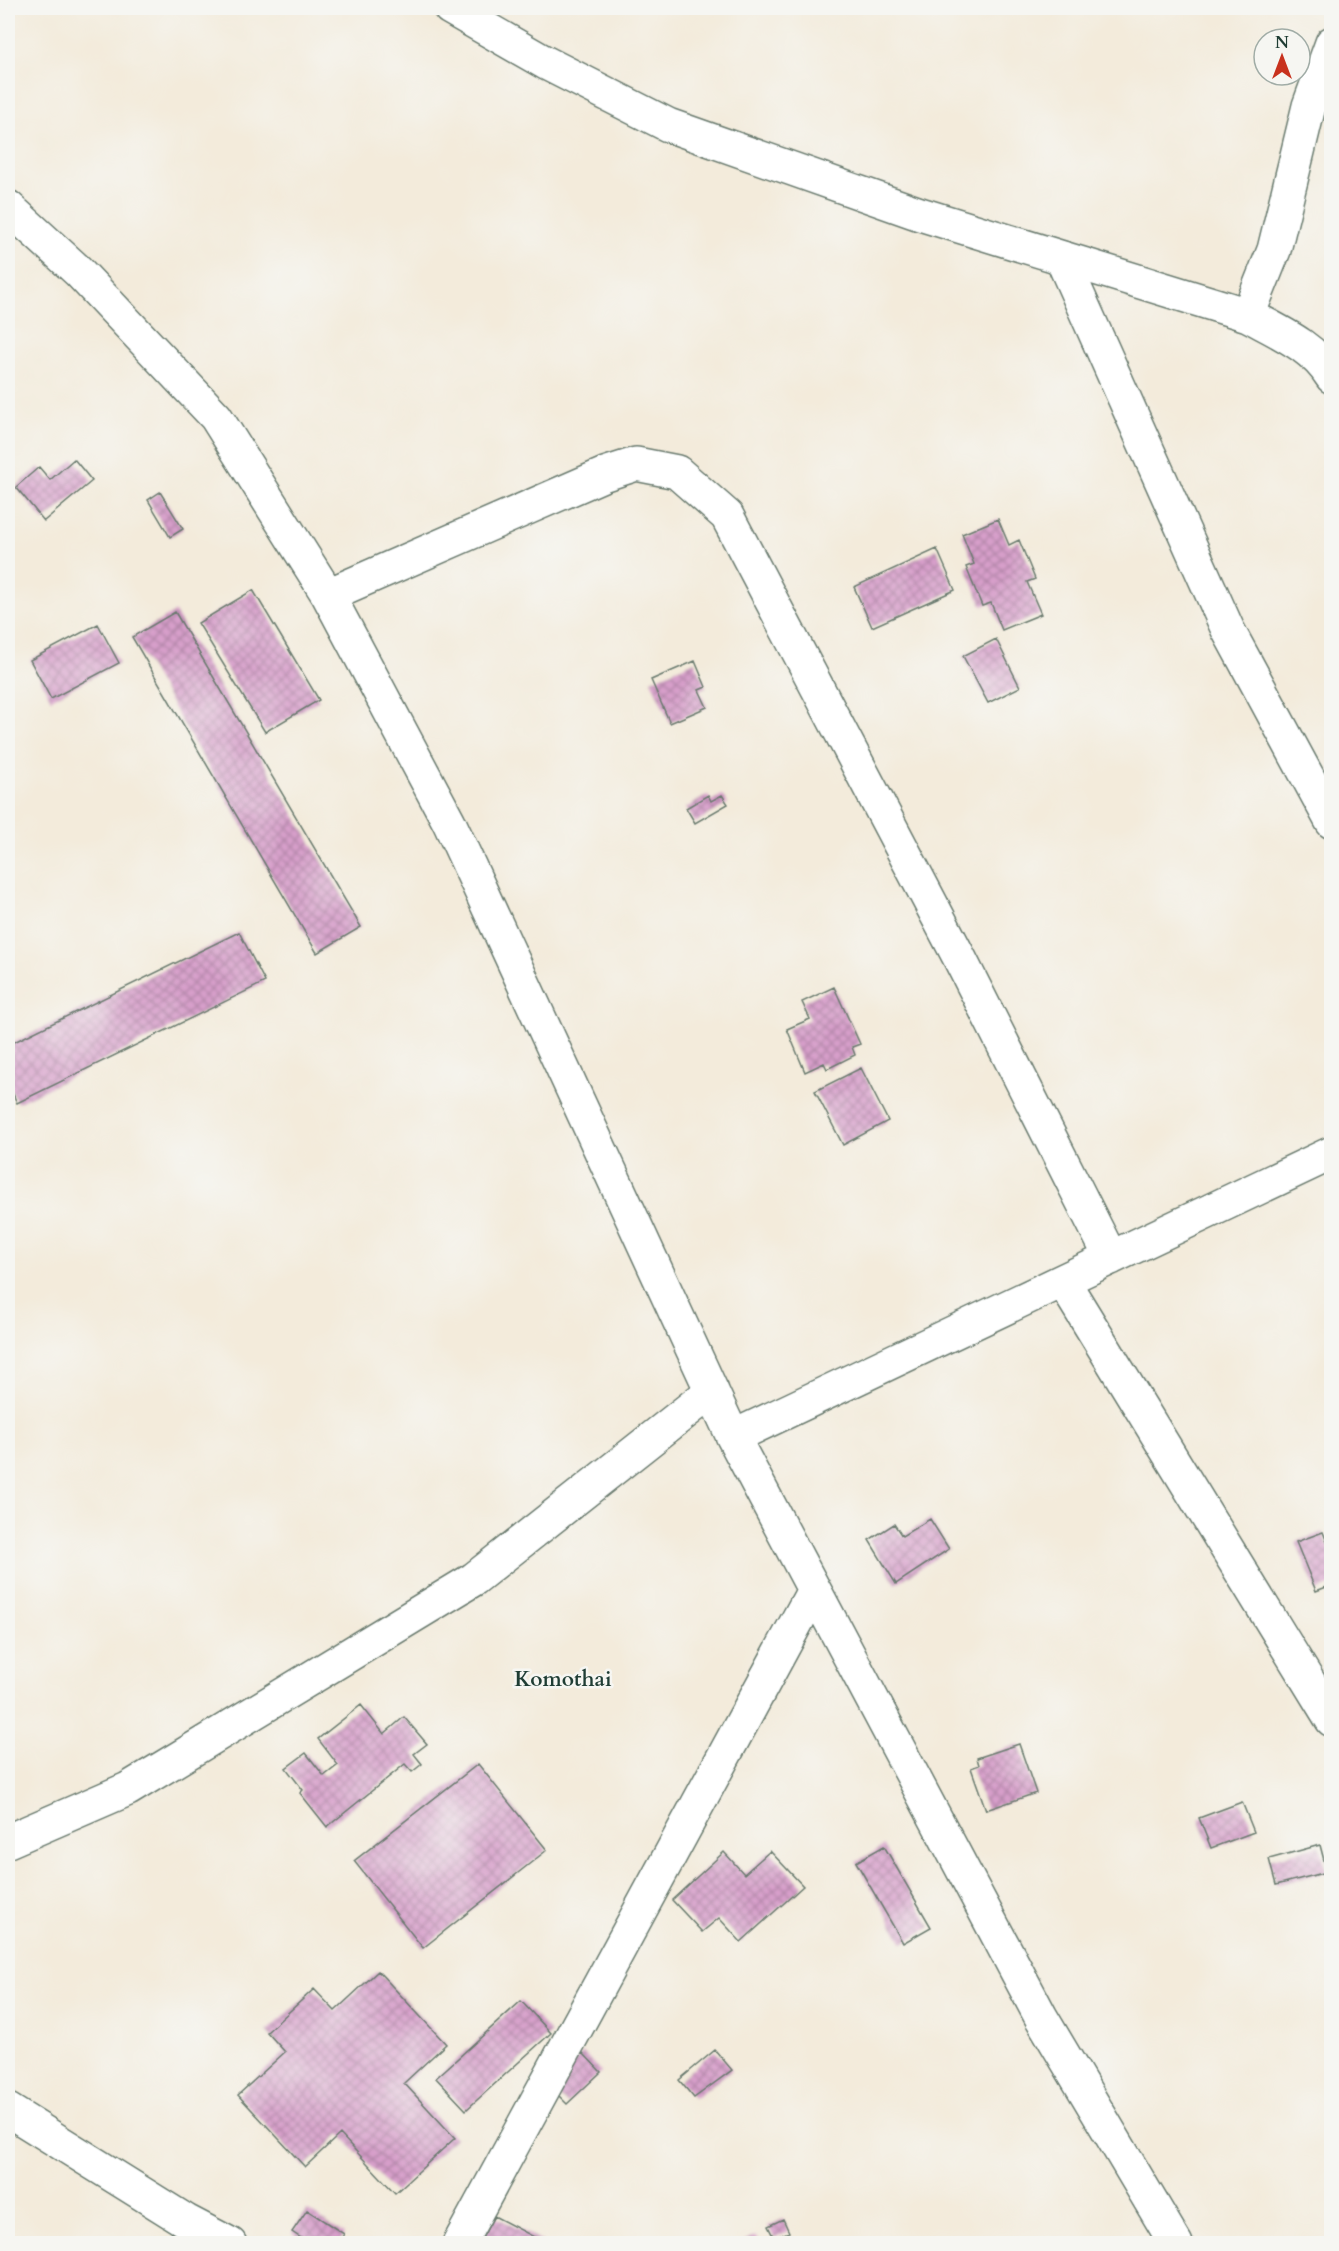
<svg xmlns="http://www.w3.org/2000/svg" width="1339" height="2251" font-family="Cardo,serif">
<defs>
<pattern id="building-cross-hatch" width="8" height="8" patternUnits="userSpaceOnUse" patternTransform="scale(1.5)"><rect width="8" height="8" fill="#d79fca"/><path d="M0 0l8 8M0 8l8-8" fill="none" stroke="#ae83a5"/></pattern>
</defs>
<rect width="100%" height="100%" fill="#f6f6f2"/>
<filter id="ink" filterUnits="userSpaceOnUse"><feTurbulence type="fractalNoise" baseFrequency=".0167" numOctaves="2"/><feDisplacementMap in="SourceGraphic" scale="12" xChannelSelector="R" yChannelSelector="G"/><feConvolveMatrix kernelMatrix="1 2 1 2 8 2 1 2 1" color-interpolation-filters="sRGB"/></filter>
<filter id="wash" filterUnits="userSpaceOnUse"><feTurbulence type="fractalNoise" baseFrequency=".008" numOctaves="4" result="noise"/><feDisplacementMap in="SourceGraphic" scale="24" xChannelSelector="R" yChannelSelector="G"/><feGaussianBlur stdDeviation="1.35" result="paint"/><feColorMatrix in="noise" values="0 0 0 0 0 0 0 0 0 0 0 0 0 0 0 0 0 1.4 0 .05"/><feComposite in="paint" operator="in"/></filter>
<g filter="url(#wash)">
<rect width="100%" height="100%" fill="#f3ebdb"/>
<g id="blocks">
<path fill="url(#building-cross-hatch)" d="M74 459 92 481 44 521 16 487 39 467 50 480Z
M160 492 183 529 170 537 148 500Z
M998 519 1009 545 1019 540 1035 579 1027 582 1041 614 1002 630 991 603 982 606 966 567 974 564 962 534Z
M937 549 955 590 872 627 854 587Z
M253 590 319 700 265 732 198 623Z
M175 612 361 927 317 953 132 637Z
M98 624 119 663 51 699 30 660Z
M996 639 1020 687 988 703 963 656Z
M695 661 706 687 699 690 707 707 670 723 651 680Z
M708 795 711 801 722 795 728 804 695 823 686 808Z
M239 932 265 982 17 1103 8 1083V1045Z
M834 987 860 1044 852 1047 855 1055 827 1069 824 1063 805 1072 787 1029 810 1019 802 1002Z
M861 1068 888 1121 843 1145 815 1091Z
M930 1519 949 1549 896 1584 869 1540 894 1524 902 1536Z
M1323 1532 1332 1554V1585L1316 1591 1296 1542Z
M361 1705 384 1734 404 1717 427 1744 414 1754 422 1764 412 1772 405 1764 327 1827 300 1793 303 1790 286 1768 306 1753 324 1776 338 1765 318 1739Z
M1019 1744 1036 1793 986 1810 971 1768 979 1765 977 1758Z
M478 1764 547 1850 423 1948 354 1861Z
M1242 1802 1254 1832 1211 1848 1199 1818Z
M1320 1845 1327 1872 1276 1885 1269 1859Z
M884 1846 931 1927 903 1943 856 1862Z
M770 1851 803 1886 741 1942 719 1918 702 1932 672 1900 724 1852 744 1874Z
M378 1971 446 2044 404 2083 455 2138 395 2193 340 2134 305 2167 238 2095 285 2052 267 2032 314 1989 335 2011Z
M521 2001 551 2033 466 2110 436 2078Z
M715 2050 732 2070 694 2098 679 2080Z
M583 2053 601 2072 567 2104 549 2086Z
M307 2210 344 2234 338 2244H310L292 2232Z
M494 2216 542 2241 541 2244H479Z
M783 2219 789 2232 774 2238 768 2226Z
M756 2235 761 2244H738Z"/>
</g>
</g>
<g filter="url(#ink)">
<use href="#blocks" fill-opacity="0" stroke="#697a6e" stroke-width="1.5"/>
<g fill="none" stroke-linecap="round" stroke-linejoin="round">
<defs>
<path id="street" d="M450 8 546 63 668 125 920 214 1248 315
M1332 43 1309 106 1274 250 1248 315C1279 332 1313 346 1332 377
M8 207 78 271 216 417 328 595 449 822 733 1437 1041 2017 1176 2244
M1062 259 1228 630 1332 822
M328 595 605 474 636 464 677 472 727 516 958 955 1111 1258
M1063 1281 1332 1720
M733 1437 1332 1153
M8 1841 128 1789 474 1579 712 1391
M8 2110 186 2221 230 2244
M459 2244 814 1590"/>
</defs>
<use href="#street" stroke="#697a6e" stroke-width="36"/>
<use href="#street" stroke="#fff" stroke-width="33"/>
</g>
</g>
<g text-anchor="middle" stroke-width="5" stroke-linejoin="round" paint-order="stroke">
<g font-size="21" font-weight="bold" fill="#1f3d34" stroke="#f6f6f2">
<text x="563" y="1686">Komothai</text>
</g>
</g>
<rect width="1339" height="2251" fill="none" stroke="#f6f6f2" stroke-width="30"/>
<g transform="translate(1282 57)"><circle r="28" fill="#f6f6f2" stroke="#a0aca6" stroke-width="1.5"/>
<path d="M0-4.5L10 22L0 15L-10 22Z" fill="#c8321e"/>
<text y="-9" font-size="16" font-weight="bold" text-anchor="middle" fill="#1f3d34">N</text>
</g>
</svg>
